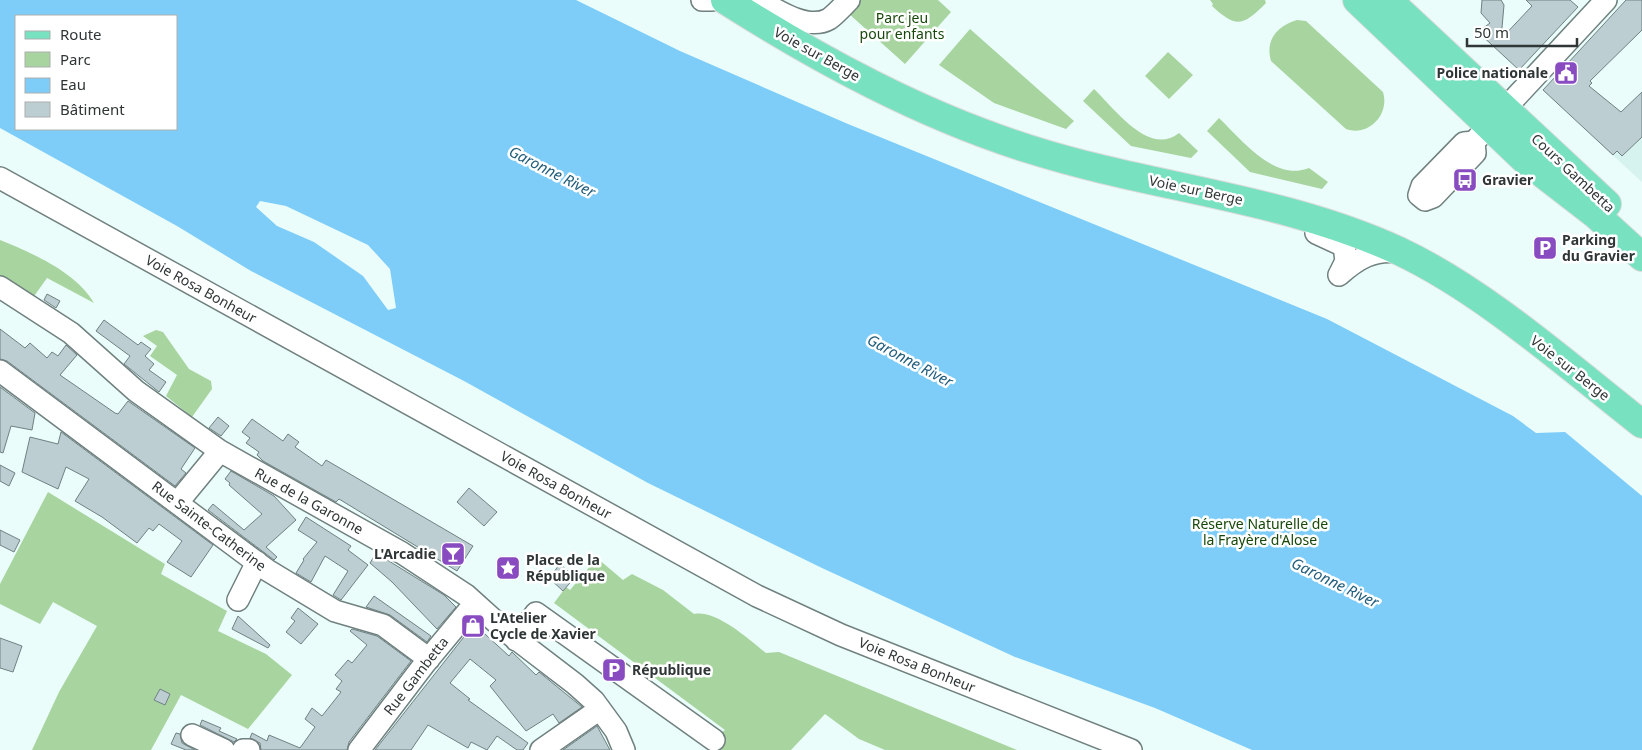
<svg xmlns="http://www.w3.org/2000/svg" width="1642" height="750" font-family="'Noto Sans',sans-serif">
<rect width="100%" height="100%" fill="#eafdfa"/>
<path fill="#d6f3ef" d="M1642 109V182L1604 147Z"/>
<path fill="#a8d49f" d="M860 0H938L951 12 905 64 848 13Z
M1210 0H1265L1266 3C1242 27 1236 28 1212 6L1213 4Z
M1297 20 1306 21 1383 92C1390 114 1369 137 1346 129L1271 61C1265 40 1277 26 1297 20Z
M970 29 1074 121 1066 129 994 103 939 65Z
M1168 52 1193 75 1169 99 1145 76Z
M1094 89C1115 109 1149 157 1179 133L1198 151 1191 158 1131 146 1083 101Z
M1219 118C1242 140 1274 182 1309 168L1328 182 1322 189 1250 172 1207 131Z
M0 240C32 253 76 272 94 303L47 278 32 299 0 279Z
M156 330 163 332 189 369 211 381 212 389 192 417 166 396 177 375 150 356 157 346 143 336Z
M48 492 165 564 161 574 227 611 218 631 266 654 292 675 248 729 181 695 151 750H32L59 692 97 626 53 602 40 624 0 604V584Z
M597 558 623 580 632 574 663 590 694 614C717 610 748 639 766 653L779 652 1017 750H885L859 739 825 714 791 750H722L711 741 725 730 554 603 566 587 570 590Z"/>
<path fill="#7ecdf9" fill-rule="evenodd" d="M0 0H576L680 51 848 124 1327 319 1513 416 1536 433 1565 432 1642 496V750H1252L1155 708 1015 657 822 568 648 483 464 381 251 271 177 226 0 128ZM176 16V129H16V16ZM260 201 286 206 368 245 390 269 396 308 388 310 363 276 314 242 277 226 256 207Z"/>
<path fill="#bcced1" stroke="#708184" d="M1482 0H1501L1504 5 1501 39 1532 6 1526 0H1570L1578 7 1519 70 1478 32 1490 23 1481 13Z
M1626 0H1642V30L1590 81 1592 83 1589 86 1621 112 1642 92V137L1622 156 1617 151 1613 155 1543 90Z
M47 294 60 301 56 308 44 300Z
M104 320 138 345 141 342 151 349 145 356 154 364 149 370 166 382 159 392 124 364 130 356 96 331Z
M0 329 25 348 30 343 47 358 52 352 58 356 66 345 77 355 60 375 115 413 118 414 128 401 195 448 181 469 186 473 175 486 7 361 0 359Z
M0 387 35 413 32 430 11 426 3 453 0 452Z
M218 417 229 426 221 436 209 428Z
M252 419 283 441 288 434 299 442 295 447 322 466 326 460 473 546 457 571 339 499 336 502 263 461 257 455 259 452 246 443 250 438 242 432Z
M61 432 213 545 191 577 167 562 182 541 159 524 153 531 149 528 137 543 102 517 75 501 89 479 66 467 58 489 22 472 30 437 58 444Z
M0 465 15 473 9 486 0 481Z
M231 471 274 496 296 520 266 547 277 557 274 560 208 510 213 504 244 530 262 514 229 485 230 483 225 479Z
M469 488 497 512 484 526 457 502Z
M306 517 351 546 348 550 368 565 341 600 333 595 348 571 325 556 311 582 296 573 304 560 303 559 317 542 298 530Z
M0 530 20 540 14 552 0 545Z
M376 553 444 595 456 607 437 629 392 582 370 563Z
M560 564 575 577 563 591 549 578Z
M374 596 431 636 427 642 390 615 366 607Z
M298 608 318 624 301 644 286 632 295 621 291 618Z
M238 616 270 645 268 648 232 629Z
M474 624 509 656 512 652 536 675 539 672 582 707 559 723 553 714 526 731 490 686 496 680 470 659 450 683 470 699 468 700 528 743 523 750H517L497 736 487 750 471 742 468 748 428 725 411 750H375Z
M352 629 377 636 411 661 349 742 347 750H261L260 743 250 738 252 733 267 741 269 735 300 748 315 727 305 719 312 708 322 716 341 692 336 689 342 681 335 675 348 660 352 663 367 645 350 631Z
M0 638 22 646 13 672 0 668Z
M160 689 170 694 165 705 154 700Z
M202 720 221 728 219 731 237 739 234 742 200 725Z
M597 726 610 750H563Z
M176 733 180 734 182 743 195 750H186L171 744Z"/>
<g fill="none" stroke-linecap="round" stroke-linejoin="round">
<defs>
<path id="minor" d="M702 0H712
M759 0C776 10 808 31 829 19 836 14 843 6 849 0
M1474 142 1606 0
M1474 142 1475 153 1433 197 1425 200 1419 195 1422 186 1464 143Z
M0 178 757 596 841 635 1131 750
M1316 233 1344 246 1346 261 1339 275
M1339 275C1357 259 1373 249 1398 252
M0 287 71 333 136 391 220 451 402 553 466 595 507 632 575 684 594 701 616 731 624 750
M0 371 267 570 335 611 383 625 429 659
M178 502 220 451
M238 600 257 562
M516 640 536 613 714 740
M192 735 224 750
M243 750H249
M359 750 426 662 475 603
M541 750 600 709"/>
<path id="major" d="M725 0C820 60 921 115 1029 149 1151 188 1282 197 1399 251 1484 291 1568 366 1642 424
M1357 0 1525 160 1596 215 1642 257
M1388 0 1607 204"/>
</defs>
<use href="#minor" stroke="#70817f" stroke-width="24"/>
<use href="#major" stroke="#dadbdb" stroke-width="30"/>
<use href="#minor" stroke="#fff" stroke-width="21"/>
<use href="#major" stroke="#78e1bf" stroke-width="28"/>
</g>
<defs>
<symbol id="civic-square" viewBox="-11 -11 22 22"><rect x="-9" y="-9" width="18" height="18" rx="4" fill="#884bc0" stroke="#fff"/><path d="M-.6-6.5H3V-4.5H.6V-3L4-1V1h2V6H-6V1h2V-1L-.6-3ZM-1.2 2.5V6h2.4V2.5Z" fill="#fff"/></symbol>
<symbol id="bus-square" viewBox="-11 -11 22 22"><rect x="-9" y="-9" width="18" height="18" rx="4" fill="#884bc0" stroke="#fff"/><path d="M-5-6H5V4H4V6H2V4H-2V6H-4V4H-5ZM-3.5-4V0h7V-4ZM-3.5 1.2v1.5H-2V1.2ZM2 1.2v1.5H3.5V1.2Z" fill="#fff"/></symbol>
<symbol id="parking-square" viewBox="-11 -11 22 22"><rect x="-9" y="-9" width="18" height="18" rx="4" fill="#884bc0" stroke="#fff"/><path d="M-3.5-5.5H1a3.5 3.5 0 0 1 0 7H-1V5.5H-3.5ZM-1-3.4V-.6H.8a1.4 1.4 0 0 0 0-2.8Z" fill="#fff"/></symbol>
<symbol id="bar-square" viewBox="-11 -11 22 22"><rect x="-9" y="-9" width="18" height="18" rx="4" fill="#884bc0" stroke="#fff"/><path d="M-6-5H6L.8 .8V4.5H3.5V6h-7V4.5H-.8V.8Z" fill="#fff"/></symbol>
<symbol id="sight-square" viewBox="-11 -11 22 22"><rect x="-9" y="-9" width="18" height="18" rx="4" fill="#884bc0" stroke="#fff"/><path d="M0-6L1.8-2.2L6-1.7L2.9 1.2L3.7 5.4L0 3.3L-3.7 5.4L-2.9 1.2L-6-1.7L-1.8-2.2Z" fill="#fff"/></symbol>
<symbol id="shop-square" viewBox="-11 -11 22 22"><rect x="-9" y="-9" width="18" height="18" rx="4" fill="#884bc0" stroke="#fff"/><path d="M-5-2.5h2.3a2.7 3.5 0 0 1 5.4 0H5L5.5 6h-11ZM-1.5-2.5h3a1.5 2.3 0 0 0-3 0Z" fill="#fff"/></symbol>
</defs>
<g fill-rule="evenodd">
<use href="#civic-square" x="1552" y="59" width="28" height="28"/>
<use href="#bus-square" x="1451" y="166" width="28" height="28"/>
<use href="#parking-square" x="1531" y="234" width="28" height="28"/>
<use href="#bar-square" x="439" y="540" width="28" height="28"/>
<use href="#sight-square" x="494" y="554" width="28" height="28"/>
<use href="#shop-square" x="459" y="612" width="28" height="28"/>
<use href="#parking-square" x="600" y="656" width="28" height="28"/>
</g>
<g text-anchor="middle" stroke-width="5" stroke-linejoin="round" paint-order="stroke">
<g font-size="14" fill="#17480a" stroke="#fff">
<text x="902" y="23">Parc jeu<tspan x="902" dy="16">pour enfants</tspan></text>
<text x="1260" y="529">Réserve Naturelle de<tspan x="1260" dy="16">la Frayère d'Alose</tspan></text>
</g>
<g font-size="14" fill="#2f3635" stroke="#fff">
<text transform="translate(817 54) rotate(29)" y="5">Voie sur Berge</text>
<text transform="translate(1573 173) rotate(43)" y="5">Cours Gambetta</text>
<text transform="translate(1196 190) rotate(12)" y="5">Voie sur Berge</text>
<text transform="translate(201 289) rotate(29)" y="5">Voie Rosa Bonheur</text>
<text transform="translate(1570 368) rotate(38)" y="5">Voie sur Berge</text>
<text transform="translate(556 485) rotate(29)" y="5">Voie Rosa Bonheur</text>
<text transform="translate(309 501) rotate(29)" y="5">Rue de la Garonne</text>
<text transform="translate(209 526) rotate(37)" y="5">Rue Sainte-Catherine</text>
<text transform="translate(917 665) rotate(22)" y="5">Voie Rosa Bonheur</text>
<text transform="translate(416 676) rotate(-52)" y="5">Rue Gambetta</text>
</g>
<g font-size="14" font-weight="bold" fill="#2f3635" stroke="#fff" text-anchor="start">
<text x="1548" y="78" text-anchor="end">Police nationale</text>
<text x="1482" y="185">Gravier</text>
<text x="1562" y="245">Parking<tspan x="1562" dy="16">du Gravier</tspan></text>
<text x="436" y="559" text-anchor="end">L'Arcadie</text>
<text x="526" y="565">Place de la<tspan x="526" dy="16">République</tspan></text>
<text x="490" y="623">L'Atelier<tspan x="490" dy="16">Cycle de Xavier</tspan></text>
<text x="632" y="675">République</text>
</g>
<g font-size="15" font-style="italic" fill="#225e7c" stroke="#fff">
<text transform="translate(552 172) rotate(27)" y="5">Garonne River</text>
<text transform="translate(910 361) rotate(28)" y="5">Garonne River</text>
<text transform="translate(1335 583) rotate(26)" y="5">Garonne River</text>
</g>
</g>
<rect x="15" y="15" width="162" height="115" fill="#ffffff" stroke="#acafae"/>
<rect x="25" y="31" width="25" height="8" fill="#78e1bf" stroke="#acafae"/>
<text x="60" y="40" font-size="15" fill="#2f3635">Route</text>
<rect x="25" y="52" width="25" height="15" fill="#a8d49f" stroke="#acafae"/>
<text x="60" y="65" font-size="15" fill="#2f3635">Parc</text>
<rect x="25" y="78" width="25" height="15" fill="#7ecdf9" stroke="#acafae"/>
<text x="60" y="90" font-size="15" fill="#2f3635">Eau</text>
<rect x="25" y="102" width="25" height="15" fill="#bcced1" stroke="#acafae"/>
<text x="60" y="115" font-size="15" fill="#2f3635">Bâtiment</text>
<path d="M1467 38v8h110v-8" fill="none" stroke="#2f3635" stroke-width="2.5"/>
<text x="1474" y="38" font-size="15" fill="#2f3635" stroke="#ffffff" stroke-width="4" paint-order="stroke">50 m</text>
</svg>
